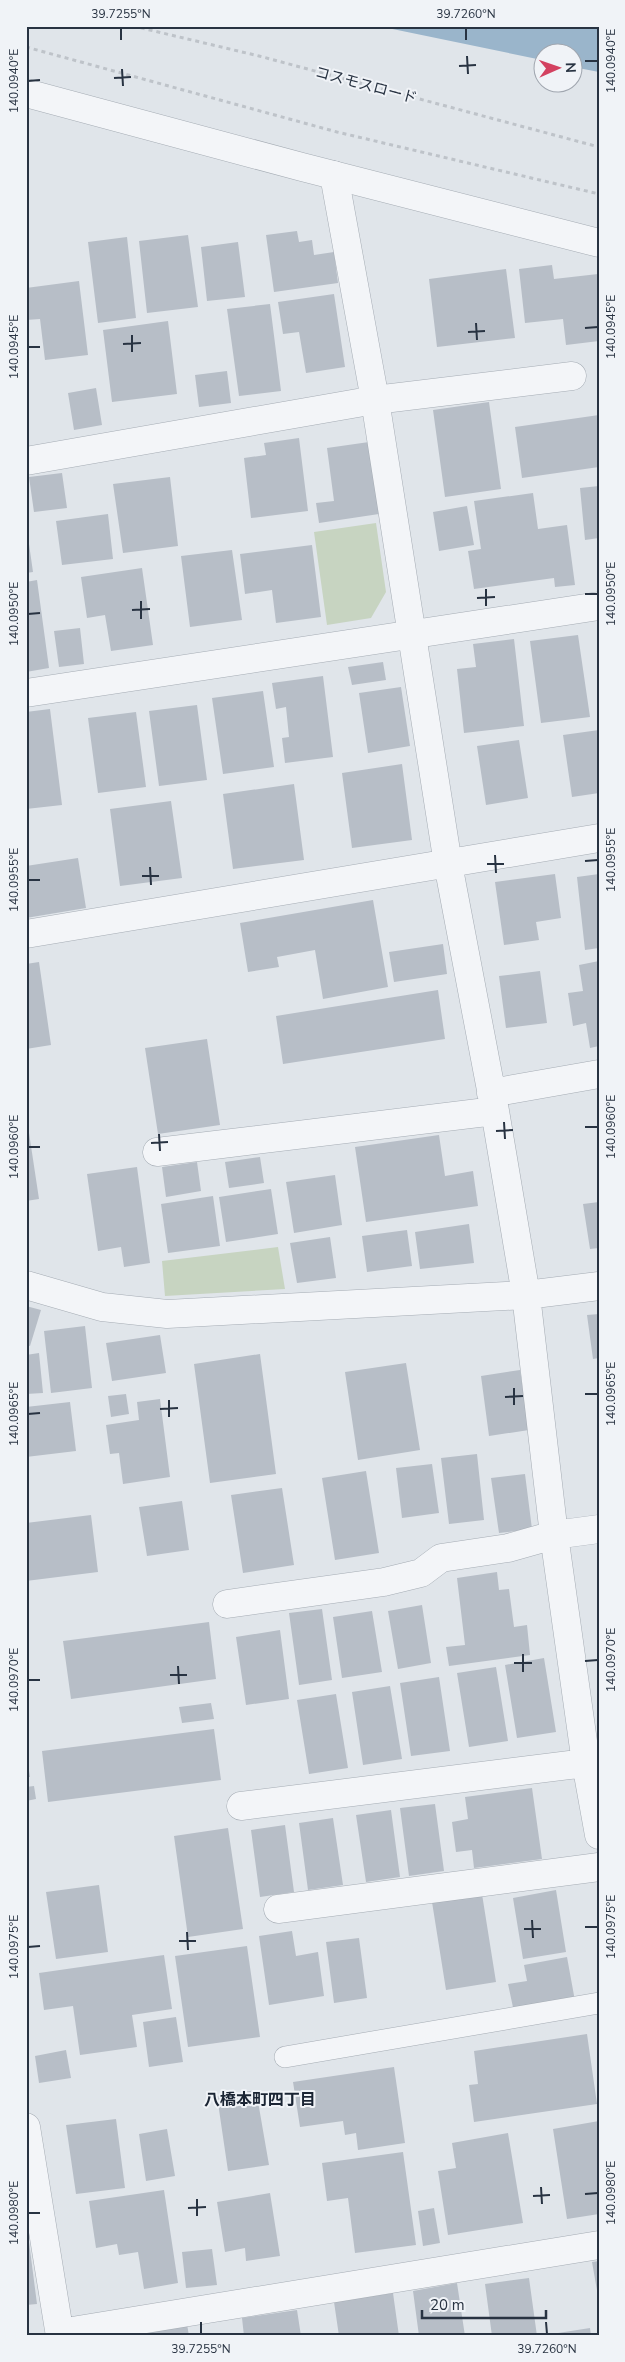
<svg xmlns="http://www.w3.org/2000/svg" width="625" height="2362" font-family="'Nunito Sans','Noto Sans JP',sans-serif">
<rect width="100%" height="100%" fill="#e0e5ea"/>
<path fill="#c7d4c1" d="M376 523 386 592 371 618 327 625 314 532Z
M278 1247 285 1289 165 1296 162 1261Z"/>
<path fill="#9ab5cb" d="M378 26H599V72L573 67 572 52H542V60Z"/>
<path fill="#b7bec7" d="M297 231 299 242 312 240 314 255 334 252 338 283 274 292 266 235Z
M188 235 198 307 147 313 139 241Z
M127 237 136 318 98 323 88 242Z
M238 242 245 297 207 301 201 247Z
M552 265 554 279 598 274 599 341 566 345 563 319 525 323 519 269Z
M506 269 515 338 437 347 429 279Z
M79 281 88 355 45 360 40 319 26 320V288Z
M334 294 345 367 306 373 299 332 283 334 278 302Z
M270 304 281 391 239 396 227 309Z
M168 321 177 394 112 402 103 330Z
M227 371 231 403 199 407 195 375Z
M96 388 102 425 74 430 68 393Z
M489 402 501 489 445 497 433 410Z
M599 415V467L522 478 515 427Z
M299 438 308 511 251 518 244 458 266 455 264 443Z
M369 442 379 514 319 523 316 503 334 501 327 448Z
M62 473 67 508 34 512 29 477Z
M170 477 178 546 123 553 113 484Z
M599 486V538L585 540 580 488Z
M533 493 538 529 567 525 575 585 555 587 554 578 474 589 468 551 481 549 474 501Z
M467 506 474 545 439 551 433 512Z
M108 514 113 559 62 565 56 521Z
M26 523 33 572 26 573Z
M312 545 321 617 276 623 272 590 245 594 240 554Z
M232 550 242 620 190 627 181 556Z
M142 568 153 645 111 651 105 615 87 618 81 577Z
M37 580 49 668 26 672V582Z
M80 628 84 664 59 667 54 631Z
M578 635 590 717 541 723 530 641Z
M514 639 524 726 464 733 457 669 476 667 473 644Z
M383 662 386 680 352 685 348 667Z
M323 676 333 757 285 763 282 738 289 737 286 707 276 709 272 683Z
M401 687 410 746 368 753 359 693Z
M263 691 274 767 223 774 212 698Z
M197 705 207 780 159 786 149 711Z
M50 709 62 805 26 809V712Z
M136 712 146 787 98 793 88 718Z
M599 730V793L572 797 563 735Z
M519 740 528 798 486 805 477 746Z
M402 764 412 840 352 848 342 773Z
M294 784 304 860 233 869 223 794Z
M171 801 182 878 120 886 110 809Z
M78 858 86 908 26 918V866Z
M555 874 561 918 536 922 539 940 504 945 495 882Z
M599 874V948L585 950 577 877Z
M373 900 388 987 323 999 315 950 277 957 279 967 248 972 240 923Z
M443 944 447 974 394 982 389 952Z
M599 961V1046L590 1048 586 1023 573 1026 568 993 583 991 579 965Z
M39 962 51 1045 26 1049V964Z
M540 971 547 1023 506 1028 499 976Z
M438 990 445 1039 283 1064 276 1016Z
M207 1039 220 1125 158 1134 145 1048Z
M26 1113 39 1199 26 1201Z
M439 1135 445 1176 473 1171 478 1206 366 1222 355 1147Z
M260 1157 264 1183 229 1188 225 1162Z
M197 1162 201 1191 166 1197 162 1167Z
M137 1167 150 1263 124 1267 121 1247 98 1251 87 1174Z
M335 1175 342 1225 294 1233 286 1182Z
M271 1189 278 1234 226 1242 219 1197Z
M213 1196 220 1246 168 1253 161 1204Z
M599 1202V1248L590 1249 583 1204Z
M469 1224 474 1263 420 1269 415 1232Z
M407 1230 412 1266 367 1272 362 1236Z
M330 1237 336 1278 297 1283 290 1243Z
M26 1306 41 1310 30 1346 26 1345Z
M599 1314V1358L593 1359 587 1315Z
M85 1326 92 1388 51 1393 44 1331Z
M160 1335 166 1373 112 1381 106 1343Z
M39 1353 43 1393 26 1394V1355Z
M260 1354 276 1474 210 1483 194 1364Z
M406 1363 420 1450 358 1460 345 1372Z
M520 1370 529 1430 489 1436 481 1376Z
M126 1394 129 1414 111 1417 108 1396Z
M160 1399 170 1477 123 1484 119 1453 110 1454 106 1425 139 1420 137 1402Z
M70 1402 76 1451 26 1457V1407Z
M477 1454 484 1520 449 1524 441 1458Z
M432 1464 439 1513 402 1518 396 1468Z
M366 1471 379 1553 335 1560 322 1478Z
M525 1474 532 1529 499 1533 491 1478Z
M282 1488 294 1565 243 1573 231 1495Z
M182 1501 189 1550 147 1556 139 1507Z
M91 1515 98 1572 26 1581V1523Z
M497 1572 499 1590 509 1589 514 1627 527 1625 530 1655 449 1666 446 1647 465 1645 457 1578Z
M422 1605 431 1663 398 1669 388 1611Z
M322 1609 332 1680 299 1685 289 1613Z
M372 1611 382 1672 342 1678 333 1617Z
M209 1622 216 1679 71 1699 63 1641Z
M280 1630 289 1699 246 1705 236 1637Z
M544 1658 556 1732 517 1738 505 1665Z
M496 1667 508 1741 469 1747 457 1673Z
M439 1677 450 1751 411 1756 400 1683Z
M390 1686 402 1759 363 1765 352 1692Z
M336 1694 348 1768 309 1774 297 1700Z
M211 1703 214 1719 182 1723 179 1707Z
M214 1729 221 1780 48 1802 42 1751Z
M26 1752 30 1777H26Z
M34 1786 36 1799 26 1801V1787Z
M532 1788 542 1859 474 1868 472 1850 456 1852 452 1822 468 1819 465 1797Z
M435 1804 444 1871 409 1876 400 1808Z
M391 1810 400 1877 366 1882 356 1815Z
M333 1818 343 1885 308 1890 299 1823Z
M285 1825 294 1892 260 1897 251 1830Z
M228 1828 243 1929 188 1937 174 1836Z
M99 1885 108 1952 56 1959 46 1892Z
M556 1890 566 1952 523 1959 513 1898Z
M482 1894 496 1982 446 1990 432 1902Z
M292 1931 296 1956 318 1952 324 1996 269 2005 259 1936Z
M359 1938 367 1998 334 2003 326 1942Z
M247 1946 260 2037 188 2047 175 1956Z
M164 1955 172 2009 132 2015 137 2047 80 2055 73 2006 44 2010 39 1973Z
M567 1957 575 2001 514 2012 508 1984 527 1981 524 1965Z
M176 2017 183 2062 149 2067 143 2022Z
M587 2034 597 2104 474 2122 469 2085 478 2084 474 2051Z
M66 2050 71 2078 39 2083 35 2056Z
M394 2067 405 2143 358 2150 356 2133 345 2135 343 2121 300 2127 293 2082Z
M256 2090 269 2165 228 2171 217 2096Z
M116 2119 125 2188 76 2194 66 2125Z
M599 2121V2214L567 2219 553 2129Z
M167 2129 175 2176 146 2181 139 2134Z
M508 2133 523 2223 448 2235 438 2171 456 2168 452 2143Z
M403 2152 416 2245 355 2253 348 2198 327 2201 322 2163Z
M164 2190 178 2283 144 2289 138 2252 119 2255 117 2244 96 2248 89 2201Z
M270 2193 280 2256 246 2261 245 2248 225 2252 217 2202Z
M434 2208 440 2243 423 2246 418 2211Z
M26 2242H29L37 2304 26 2305Z
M212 2249 217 2285 186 2288 182 2252Z
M599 2261V2296H598L592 2262Z
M529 2278 537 2336H492L485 2284Z
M457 2283 465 2336H419L413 2291Z
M393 2293 399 2336H339L334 2302Z
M297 2310 301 2336H244L242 2318Z
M187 2324 189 2336H135L134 2330Z
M590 2328 591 2336H559L558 2333Z"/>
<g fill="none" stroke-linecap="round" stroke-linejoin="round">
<defs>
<path id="service" d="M285 2057 599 2003"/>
<path id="minor" d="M334 175 375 400 448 864 495 1111 526 1295 554 1535 586 1763 599 1835
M26 461 375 400 572 376
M26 693 599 606
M26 934 599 838
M491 1093 599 1074
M157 1152 495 1111
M26 1285 102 1307 167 1314 526 1295 599 1286
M227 1604 384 1582 421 1573 441 1558 508 1548 554 1535 599 1529
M241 1806 586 1763
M278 1909 599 1867
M26 2127 60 2336
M60 2333 599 2245"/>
<path id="tertiary" d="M26 93 302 167 599 243"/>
</defs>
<use href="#service" stroke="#a5acb4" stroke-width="22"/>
<use href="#minor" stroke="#a5acb4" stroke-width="29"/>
<use href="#tertiary" stroke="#a5acb4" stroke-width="29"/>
<path stroke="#bec3c9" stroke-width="3" stroke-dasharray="4 4" stroke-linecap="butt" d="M133 26 259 56 599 147
M26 47 337 132 599 194"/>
<use href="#service" stroke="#f3f5f8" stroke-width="21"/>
<use href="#minor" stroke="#f3f5f8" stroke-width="28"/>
<use href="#tertiary" stroke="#f3f5f8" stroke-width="28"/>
</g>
<path fill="none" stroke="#283342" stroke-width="2" d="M121 28V40M466 28V40M467 56 468 74M585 61H598M459 66 476 65M122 69 123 86M114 78 131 77M28 81 40 80M476 323 477 340M585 328 598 327M468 332 485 331M132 335V352M123 344 141 343M28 347H40M486 589V606M585 594H598M477 598 495 597M141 601V619M132 610 150 609M28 614 40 613M495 855 496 873M585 861 598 860M487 864H504M150 867 151 885M142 876H159M28 880H40M504 1122 505 1139M585 1127H598M496 1131 513 1130M159 1134 160 1151M151 1143 168 1142M28 1147H40M514 1388V1405M585 1394H598M505 1397 523 1396M169 1400V1417M160 1409 178 1408M28 1414 40 1413M523 1654V1672M585 1661 598 1660M514 1663H532M178 1666 179 1684M170 1675H187M28 1680H40M532 1920 533 1938M585 1927H598M524 1929H541M187 1932 188 1950M179 1941H196M28 1947 40 1946M541 2187 542 2204M585 2194 598 2193M533 2196 550 2195M197 2199V2216M188 2208 206 2207M28 2213H40M201 2322V2334M546 2322 547 2334"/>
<g text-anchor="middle" stroke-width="4" stroke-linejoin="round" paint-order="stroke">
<g font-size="15" fill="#283342" stroke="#f0f3f7">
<text transform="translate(366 85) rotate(15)" y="5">コスモスロード</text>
</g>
<g font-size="16" font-weight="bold" fill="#1a2433" stroke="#f0f3f7">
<text x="260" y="2105">八橋本町四丁目</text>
</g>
</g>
<rect width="625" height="2362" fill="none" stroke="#f0f3f7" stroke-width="55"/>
<g transform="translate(558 68) rotate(88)"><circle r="24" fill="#f0f3f7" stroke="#a0a6af"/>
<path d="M0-4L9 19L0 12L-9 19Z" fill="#d34160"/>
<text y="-8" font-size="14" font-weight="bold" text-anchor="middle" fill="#283342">N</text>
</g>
<path d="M422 2310v8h124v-8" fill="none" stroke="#283342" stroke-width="2.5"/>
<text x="430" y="2310" font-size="15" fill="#283342" stroke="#f0f3f7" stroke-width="4" paint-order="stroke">20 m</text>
<rect x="28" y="28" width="570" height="2306" fill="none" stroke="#283342" stroke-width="2"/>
<g font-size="12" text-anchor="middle" fill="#283342">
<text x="121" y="18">39.7255°N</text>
<text x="466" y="18">39.7260°N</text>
<text transform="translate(611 61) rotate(-90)" y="4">140.0940°E</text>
<text transform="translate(14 81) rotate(-90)" y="4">140.0940°E</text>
<text transform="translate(611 327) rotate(-90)" y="4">140.0945°E</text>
<text transform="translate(14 347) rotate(-90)" y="4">140.0945°E</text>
<text transform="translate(611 594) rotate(-90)" y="4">140.0950°E</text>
<text transform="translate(14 614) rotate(-90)" y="4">140.0950°E</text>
<text transform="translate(611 860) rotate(-90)" y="4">140.0955°E</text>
<text transform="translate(14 880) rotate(-90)" y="4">140.0955°E</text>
<text transform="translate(611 1127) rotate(-90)" y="4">140.0960°E</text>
<text transform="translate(14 1147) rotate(-90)" y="4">140.0960°E</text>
<text transform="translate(611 1394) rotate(-90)" y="4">140.0965°E</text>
<text transform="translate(14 1414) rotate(-90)" y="4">140.0965°E</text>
<text transform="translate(611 1660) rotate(-90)" y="4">140.0970°E</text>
<text transform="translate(14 1680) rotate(-90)" y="4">140.0970°E</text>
<text transform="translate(611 1927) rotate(-90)" y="4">140.0975°E</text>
<text transform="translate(14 1947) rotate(-90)" y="4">140.0975°E</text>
<text transform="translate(611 2193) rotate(-90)" y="4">140.0980°E</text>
<text transform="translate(14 2213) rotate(-90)" y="4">140.0980°E</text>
<text x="201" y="2353">39.7255°N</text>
<text x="547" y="2353">39.7260°N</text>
</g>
</svg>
